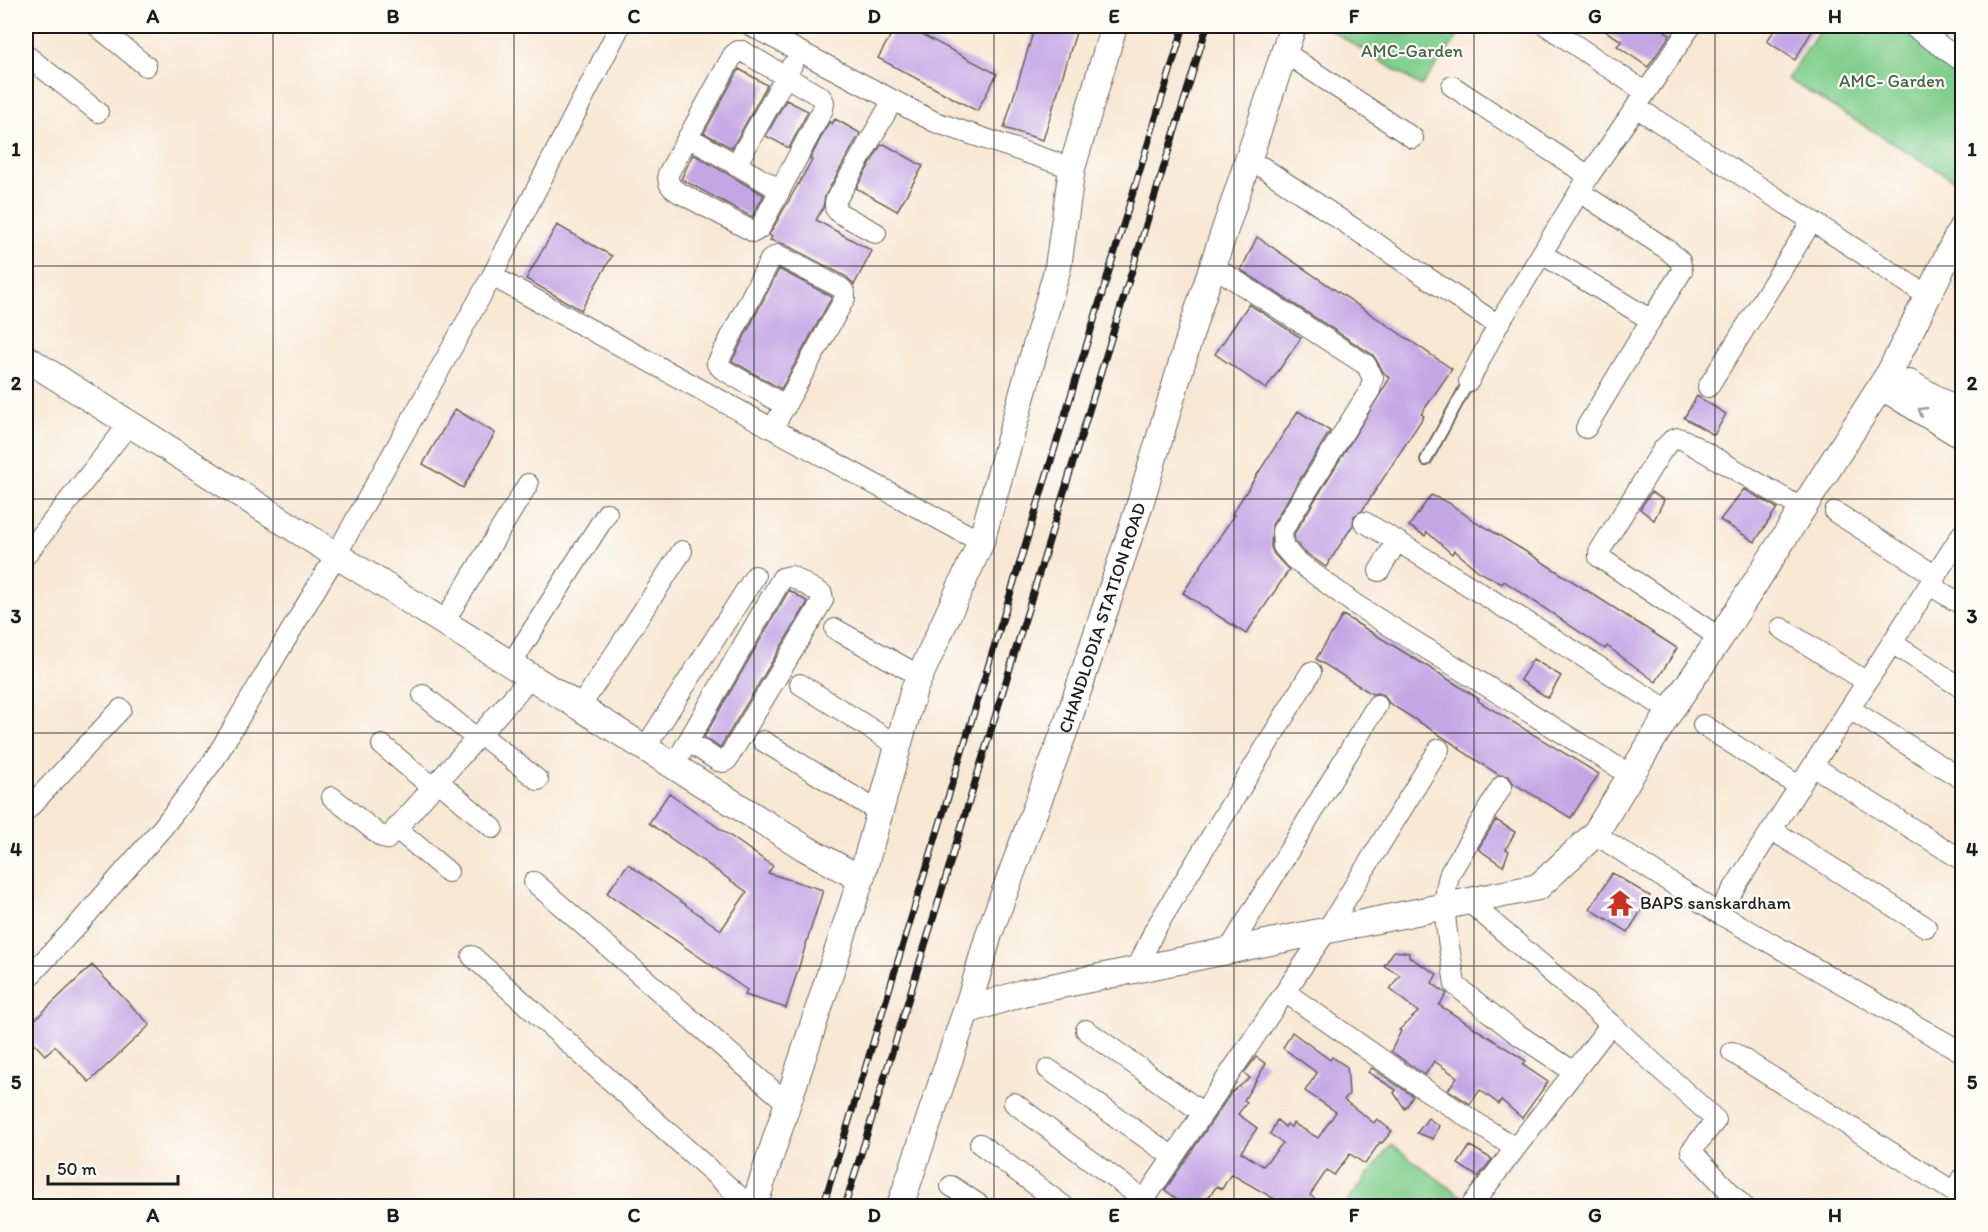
<svg xmlns="http://www.w3.org/2000/svg" width="1988" height="1232" font-family="Itim,sans-serif">
<rect width="100%" height="100%" fill="#fdfcf7"/>
<filter id="ink" filterUnits="userSpaceOnUse"><feTurbulence type="fractalNoise" baseFrequency=".0167" numOctaves="2"/><feDisplacementMap in="SourceGraphic" scale="12" xChannelSelector="R" yChannelSelector="G"/><feConvolveMatrix kernelMatrix="1 2 1 2 8 2 1 2 1" color-interpolation-filters="sRGB"/></filter>
<filter id="wash" filterUnits="userSpaceOnUse"><feTurbulence type="fractalNoise" baseFrequency=".008" numOctaves="4" result="noise"/><feDisplacementMap in="SourceGraphic" scale="24" xChannelSelector="R" yChannelSelector="G"/><feGaussianBlur stdDeviation="1.35" result="paint"/><feColorMatrix in="noise" values="0 0 0 0 0 0 0 0 0 0 0 0 0 0 0 0 0 1.4 0 .05"/><feComposite in="paint" operator="in"/></filter>
<g filter="url(#wash)">
<rect width="100%" height="100%" fill="#f8e7d3"/>
<path fill="#7fcd8b" stroke="#4e7454" stroke-width="1.5" d="M1324 26H1347L1351 28 1354 26H1439L1457 38 1421 86Z
M1823 26H1903L1962 63V181L1961 184 1787 79Z
M1391 1145 1468 1201 1464 1206H1344Z"/>
<g id="blocks">
<path fill="#c4a6e5" d="M896 26H906L997 74 977 111 878 58Z
M1035 26H1078L1043 140 1004 128Z
M1597 26H1670L1665 31 1670 35 1648 67 1617 46 1622 41Z
M1777 26H1815L1795 60 1767 41Z
M739 69 767 85 732 148 704 133Z
M786 100 808 111 789 148 766 136Z
M835 119 860 133 825 196 823 208 816 220 872 251 854 285 847 277 784 244 770 240 772 237 769 235 812 160 810 159 829 122 832 124Z
M884 144 923 166 897 211 856 188 881 145Z
M693 154 764 195 752 217 681 179Z
M557 225 612 256 581 310 526 279Z
M1257 237 1452 369 1421 414 1424 416 1362 511 1354 516 1353 525 1326 567 1302 550 1295 541 1294 534 1390 378 1384 373 1373 355 1241 270Z
M779 269 832 297 781 389 732 361Z
M1249 304 1301 338 1266 389 1215 354Z
M1697 396 1726 414 1714 435 1684 418Z
M455 409 495 433 463 488 423 464Z
M1298 411 1330 431 1272 525 1271 547 1274 554 1289 570 1246 634 1183 593 1234 515 1232 514Z
M1744 489 1777 508 1755 542 1720 520Z
M1651 492 1664 500 1654 520 1640 509Z
M1431 495 1449 503 1481 526 1482 525 1533 556 1677 648 1656 682 1607 646 1605 649 1504 581 1502 584 1478 571 1454 550 1452 554 1427 532 1425 536 1409 526Z
M789 590 808 602 720 748 704 737Z
M1343 615 1443 676 1479 699 1478 701 1599 774 1571 818 1513 783 1509 776 1499 775 1459 749 1460 748 1389 703 1384 695 1378 693 1372 694 1316 659Z
M1533 659 1561 676 1548 698 1520 680Z
M669 793 773 866 768 873 823 890 786 1008 745 995 747 990 607 893 628 864 721 930 747 892 649 823Z
M1496 820 1515 832 1506 849 1509 851 1503 866 1478 849Z
M1612 873 1650 896 1628 932 1590 909Z
M1394 951 1409 953V957L1437 974 1432 983 1447 994 1439 1005 1526 1061 1523 1065 1548 1082 1522 1118 1501 1100 1499 1104 1480 1090 1470 1104 1448 1090 1457 1077 1434 1061 1425 1075 1391 1051 1401 1031 1399 1030 1418 1012 1390 989 1400 975 1384 966Z
M92 965 150 1025 89 1082 55 1046 45 1055 26 1035V1028Z
M1292 1032 1330 1060 1332 1057 1347 1067 1349 1094 1344 1100 1374 1123 1377 1119 1392 1131 1382 1143 1380 1142 1365 1164 1350 1154 1334 1175 1327 1170 1310 1195 1325 1206H1287L1231 1174 1222 1189 1217 1186 1203 1204 1196 1199 1191 1206H1187L1165 1190 1231 1093 1250 1078 1244 1073 1256 1057 1266 1064 1244 1100 1247 1102 1238 1114 1257 1128 1241 1152 1263 1166 1283 1143 1270 1134 1277 1120 1285 1127 1287 1124 1291 1127 1293 1123 1318 1138 1336 1112 1305 1091 1317 1073 1283 1048Z
M1372 1068 1413 1096 1405 1109 1394 1093 1396 1090 1368 1072Z
M1428 1118 1439 1126 1433 1139 1417 1133Z
M1470 1146 1492 1159 1478 1177 1458 1164Z"/>
</g>
</g>
<g filter="url(#ink)">
<use href="#blocks" fill-opacity="0" stroke="#69635c" stroke-width="1.5"/>
<g fill="none" stroke-linecap="round" stroke-linejoin="round">
<defs>
<path id="service" d="M1426 460 1469 381"/>
<path id="minor" d="M97 26 146 66
M751 26 935 122 1072 168
M1547 26 1645 92
M1912 26 1962 61
M738 51H742L821 97 824 102 823 109 760 228 754 232 678 192C670 187 668 184 668 174L733 55Z
M1284 52 1413 138
M26 55 98 112
M1452 86 1589 176
M1636 107 1928 296
M688 137 780 190
M736 165 792 65
M1262 167 1498 325 1589 176 1691 26
M1580 192 1668 250 1680 261 1682 271 1651 320
M876 233 839 213 835 208V202L893 100
M1542 254 1651 320 1586 428
M1213 266 1366 365 1373 378 1370 390 1282 531 1283 546 1294 559 1356 605 1632 776
M492 276 981 542
M1469 381 1498 325
M1708 387 1812 221
M773 429 780 415 845 298V293L841 288 778 255 770 260 717 364 722 369 786 406
M1835 512 1936 576
M1364 522 1397 541
M26 555 129 424
M1379 571 1397 541 1670 711
M1930 585 1962 605
M444 622 528 484
M1781 628 1867 682
M835 629 920 676
M1720 638 1599 557V552L1663 449 1672 440 1678 438 1684 440 1803 509
M1892 643 1962 688
M511 664 607 513
M800 684 898 746
M423 695 476 738
M580 707 682 551
M1850 709 1962 779
M1703 725 1800 787
M480 734 538 780
M763 741 879 812
M382 745 432 787
M645 748 755 576
M674 766 683 750 782 578 791 576 822 594 823 600 727 760 723 762 718 761 688 741
M1813 766 1962 860
M438 781 493 828
M1502 786 1450 873C1438 908 1451 950 1455 985L1513 1031 1574 1072
M332 797 382 837 387 839 531 677
M26 811 121 709
M396 828 448 872
M1772 830 1926 927
M1595 834 1718 913 1962 1052
M534 882 787 1103
M1468 901 1611 1024 1471 1206
M1718 913 1962 534
M1229 950 1377 705
M472 956 750 1206
M1137 969 1154 931 1311 672
M26 980 82 920 163 827 214 760 336 555 492 276 620 26
M1285 992 1415 1083 1515 1148
M1611 1024 1716 1120 1691 1151 1743 1206
M1086 1030 1203 1113
M1732 1052 1954 1192 1962 1178
M1048 1069 1173 1157
M1014 1103 1144 1200
M980 1144 1064 1206
M951 1186 981 1206
M1140 1206 1327 930 1439 749"/>
<g id="tertiary">
<path d="M26 358 336 555 805 848 861 879 754 1206"/>
<path d="M1909 383 1962 414"/>
<path d="M1881 386 1962 436"/>
<path d="M861 879 914 689 981 542 1058 267 1072 168 1114 26"/>
<path d="M966 1011 1022 993 1538 887 1595 834 1670 711 1720 638 1890 372 1962 227"/>
<path id="s1" d="M900 1206 972 993 989 934 1067 724 1140 504 1195 319 1293 26"/>
</g>
</defs>
<use href="#service" stroke="#69635c" stroke-width="14"/>
<use href="#minor" stroke="#69635c" stroke-width="22"/>
<use href="#tertiary" stroke="#69635c" stroke-width="28"/>
<use href="#service" stroke="#fff" stroke-width="10"/>
<use href="#minor" stroke="#fff" stroke-width="20"/>
<use href="#tertiary" stroke="#fff" stroke-width="26"/>
<defs>
<path id="rail" d="M823 1206 1184 26
M845 1206 1207 26"/>
</defs>
<use href="#rail" stroke="#1c1c1c" stroke-width="7"/>
<use href="#rail" stroke="#fdfcf7" stroke-width="4.5" stroke-dasharray="14" stroke-linecap="butt"/>
</g>
<defs><path id="oneway-chevron" d="M-2-3.5L2.5 0L-2 3.5" fill="none" stroke-width="1.6" stroke-linecap="round" stroke-linejoin="round" transform="scale(1.5)"/></defs>
<use stroke="#999" href="#oneway-chevron" transform="translate(1922 411) rotate(-149)"/>
</g>
<path fill="none" stroke="#1c1c1c" stroke-width="1.5" stroke-opacity="0.55" d="M273 26V1206M514 26V1206M754 26V1206M994 26V1206M1234 26V1206M1474 26V1206M1715 26V1206M26 266H1962M26 499H1962M26 733H1962M26 966H1962"/>
<defs>
<symbol id="temple-bare" viewBox="-9 -9 18 18"><path d="M0-6L5-2H3V0L6.5 2.5H4V6H1.5V3h-3V6H-4V2.5H-6.5L-3 0V-2H-5Z" fill="#c8321e" stroke="#fdfcf7" stroke-width="2.5" paint-order="stroke"/></symbol>
</defs>
<g fill-rule="evenodd">
<use href="#temple-bare" x="1601" y="884" width="38" height="38"/>
</g>
<g text-anchor="middle" stroke-width="4.5" stroke-linejoin="round" paint-order="stroke">
<g font-size="18" fill="#446348" stroke="#fdfcf7">
<text x="1412" y="57">AMC-Garden</text>
<text x="1892" y="87">AMC- Garden</text>
</g>
<g font-size="18" fill="#1c1c1c" stroke="#fdfcf7">
<text dy="6" stroke="none"><textPath href="#s1" startOffset="622">CHANDLODIA STATION ROAD</textPath></text>
</g>
<g font-size="18" fill="#1c1c1c" stroke="#fdfcf7" text-anchor="start">
<text x="1640" y="909">BAPS sanskardham</text>
</g>
</g>
<rect width="1988" height="1232" fill="none" stroke="#fdfcf7" stroke-width="66"/>
<path d="M48 1175v9h130v-9" fill="none" stroke="#1c1c1c" stroke-width="3"/>
<text x="57" y="1175" font-size="18" fill="#1c1c1c" stroke="#fdfcf7" stroke-width="4.5" paint-order="stroke">50 m</text>
<rect x="33" y="33" width="1922" height="1166" fill="none" stroke="#1c1c1c" stroke-width="2"/>
<g font-size="20" text-anchor="middle" font-weight="bold" fill="#1c1c1c">
<text x="153" y="23">A</text>
<text x="393" y="23">B</text>
<text x="634" y="23">C</text>
<text x="874" y="23">D</text>
<text x="1114" y="23">E</text>
<text x="1354" y="23">F</text>
<text x="1595" y="23">G</text>
<text x="1835" y="23">H</text>
<text x="16" y="156">1</text>
<text x="1972" y="156">1</text>
<text x="16" y="390">2</text>
<text x="1972" y="390">2</text>
<text x="16" y="623">3</text>
<text x="1972" y="623">3</text>
<text x="16" y="856">4</text>
<text x="1972" y="856">4</text>
<text x="16" y="1089">5</text>
<text x="1972" y="1089">5</text>
<text x="153" y="1222">A</text>
<text x="393" y="1222">B</text>
<text x="634" y="1222">C</text>
<text x="874" y="1222">D</text>
<text x="1114" y="1222">E</text>
<text x="1354" y="1222">F</text>
<text x="1595" y="1222">G</text>
<text x="1835" y="1222">H</text>
</g>
</svg>
